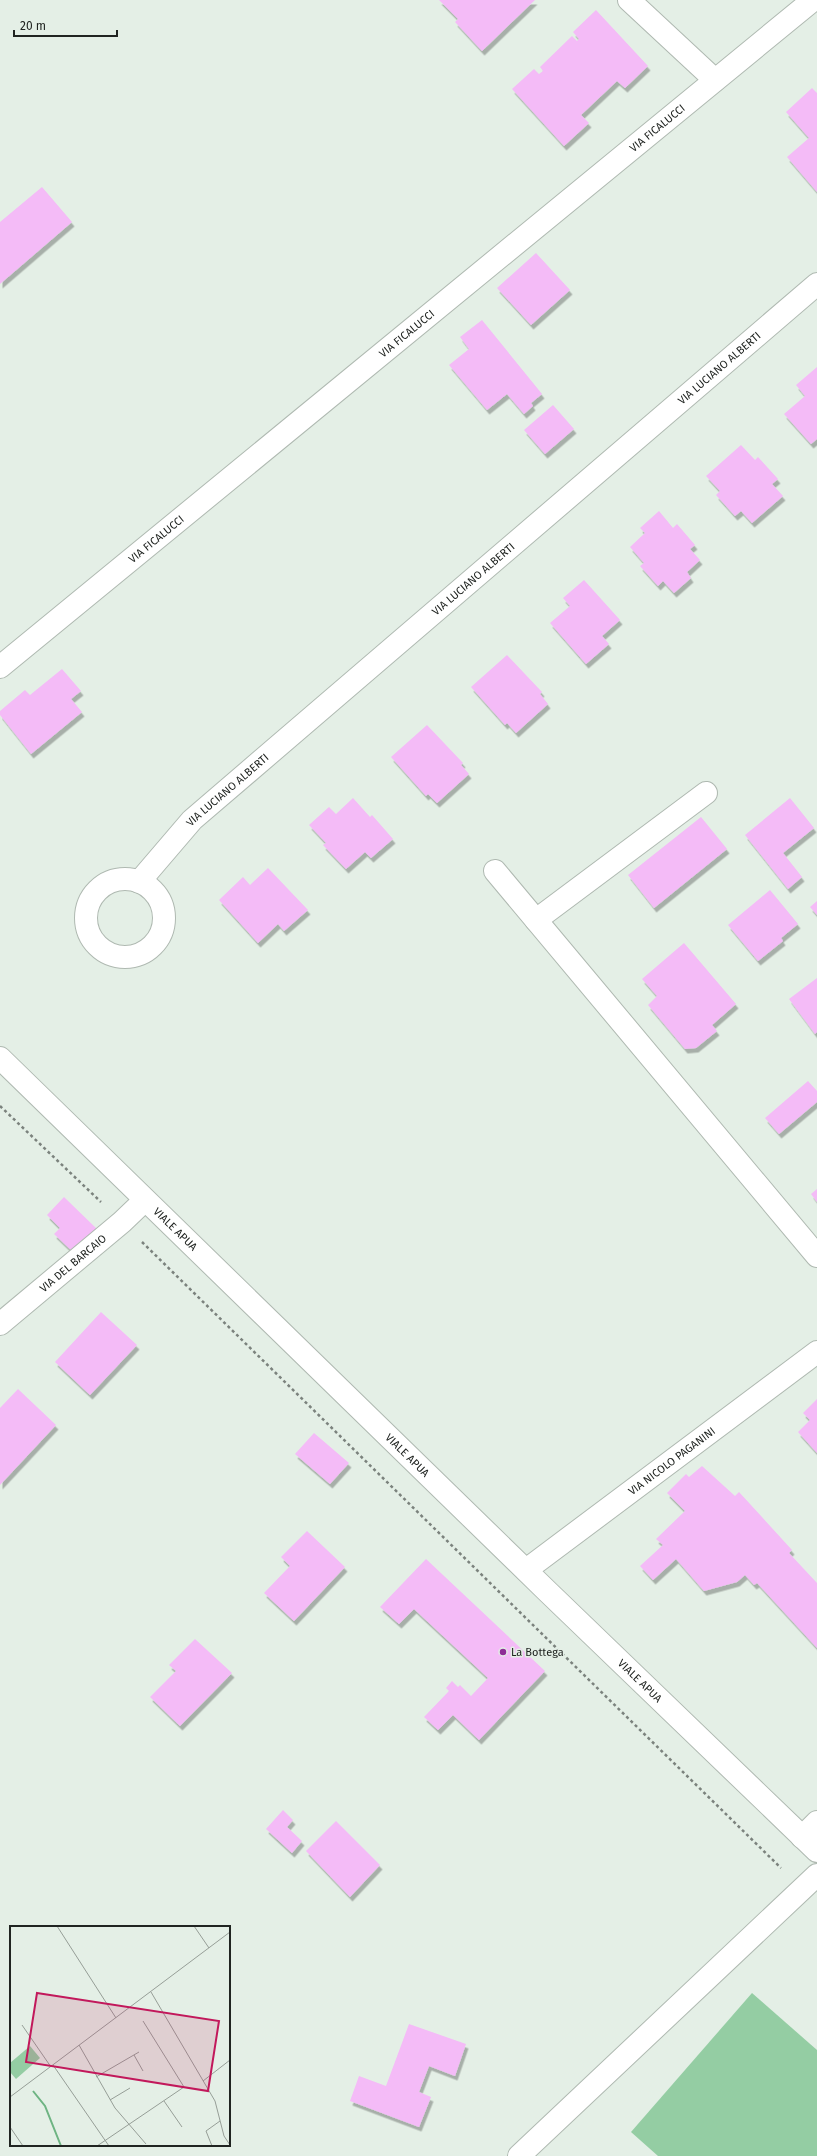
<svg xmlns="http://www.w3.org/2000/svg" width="817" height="2156" font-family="'Fira Sans',sans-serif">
<defs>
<filter id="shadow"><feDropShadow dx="2.5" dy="4.5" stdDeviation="0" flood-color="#0004"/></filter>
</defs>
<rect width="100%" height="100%" fill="#e4efe6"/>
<path fill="#94cda3" d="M752 1993 817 2050V2156H658L631 2132Z"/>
<path fill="#f4bbf7" filter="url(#shadow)" d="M439 0H535L482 51 455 22 458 19Z
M596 10 648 66 625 88 617 81 581 115 589 123 564 146 512 89 534 69 539 74 543 71 540 67 572 36 577 41 579 39 573 32Z
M812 88 817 93V192L787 157 809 138 786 112Z
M42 187 72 222 0 284V222Z
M536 253 570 290 531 325 497 288Z
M482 320 542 394 531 403 533 406 524 414 507 394 487 410 449 365 469 349 460 337Z
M817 367V439L811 444 784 414 805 396 796 385Z
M553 405 574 429 545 454 524 430Z
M741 445 755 460 758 457 778 479 772 484 783 496 752 523 741 511 735 516 716 495 720 491 706 476Z
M659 511 673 528 677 524 695 545 690 549 700 560 687 572 691 578 674 593 663 581 658 586 640 566 644 563 630 547 645 533 640 528Z
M584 580 620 620 602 636 609 644 586 664 550 623 570 606 563 598Z
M507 655 542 692 540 694 548 704 516 733 507 723 505 725 471 687Z
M62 669 81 691 71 699 82 712 31 754 0 715V711L25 690 30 695Z
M427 725 463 763 461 765 469 774 437 803 428 794 426 796 391 757Z
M353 798 370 817 372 815 393 839 371 858 365 852 346 869 323 845 326 843 309 825 329 807 336 814Z
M790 798 814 828 783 853 802 877 788 889 745 835Z
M701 817 727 849 654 908 628 875Z
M268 868 308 910 284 931 278 924 258 943 219 900 243 877 250 885Z
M770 890 798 924 781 938 783 941 758 961 728 925Z
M817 901V915L810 907Z
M684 943 736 1004 712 1025 717 1031 696 1048 685 1049 648 1005 657 996 642 979Z
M817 978V1032L815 1034 789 999Z
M808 1081 817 1091V1102L779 1134 765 1118Z
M817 1189V1202L811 1194Z
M64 1197 98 1230 73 1252 54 1234 60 1228 47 1215Z
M101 1312 137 1345 90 1395 55 1362Z
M18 1389 56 1425 0 1485V1408Z
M817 1399V1453L798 1432 810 1420 803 1413Z
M314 1433 349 1463 330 1484 295 1454Z
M702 1466 735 1496 739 1492 792 1550 789 1553 817 1583V1648L757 1583 754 1585 745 1575 737 1582 704 1591 676 1559 653 1580 640 1566 663 1545 656 1539 685 1511 667 1493 686 1474 689 1477Z
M307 1531 345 1567 294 1621 264 1593 290 1566 281 1557Z
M426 1559 545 1671 479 1740 453 1715 438 1730 424 1717 449 1691 446 1688 452 1681 458 1687 460 1685 471 1696 488 1678 414 1609 399 1624 380 1607Z
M195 1639 232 1673 180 1726 150 1697 176 1671 169 1665Z
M283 1810 293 1820 287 1827 302 1841 292 1853 266 1829Z
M336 1821 380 1865 350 1897 306 1851Z
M409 2024 466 2044 455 2076 429 2066 419 2092 431 2097 419 2127 350 2101 359 2076 386 2086Z"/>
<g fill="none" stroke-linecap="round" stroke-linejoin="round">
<defs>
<g id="minor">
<path d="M629 0 715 80"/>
<path id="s1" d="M0 667 813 0"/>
<path d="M495 871 817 1256"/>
<circle cx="125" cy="918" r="39"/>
<path id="s2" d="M139 882 192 820 817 284"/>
<path d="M536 920 706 793"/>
<path id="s3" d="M0 1058 547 1591 817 1851"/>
<path id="s4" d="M0 1324 122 1222 145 1200"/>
<path id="s5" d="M526 1570 817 1352"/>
<path d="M802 1837 817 1822"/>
<path d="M519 2156 817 1875"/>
</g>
</defs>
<use href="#minor" stroke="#afb9b1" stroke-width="24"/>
<path stroke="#7b827d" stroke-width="2.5" stroke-dasharray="3 3" stroke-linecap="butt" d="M0 1106 101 1202
M142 1242 781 1868"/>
<use href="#minor" stroke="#fff" stroke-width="22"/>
</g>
<circle fill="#8e2d96" stroke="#e4efe6" stroke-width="1.5" cx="503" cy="1652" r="4"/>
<g text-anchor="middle" stroke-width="3" stroke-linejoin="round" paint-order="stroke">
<g font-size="11" fill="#202421" stroke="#e4efe6">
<text dy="4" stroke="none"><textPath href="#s1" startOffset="850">VIA FICALUCCI</textPath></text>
<text dy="4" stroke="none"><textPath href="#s1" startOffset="526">VIA FICALUCCI</textPath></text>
<text dy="4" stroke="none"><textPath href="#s2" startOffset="776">VIA LUCIANO ALBERTI</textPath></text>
<text dy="4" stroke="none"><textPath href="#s1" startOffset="202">VIA FICALUCCI</textPath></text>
<text dy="4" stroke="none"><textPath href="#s2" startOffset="452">VIA LUCIANO ALBERTI</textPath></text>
<text dy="4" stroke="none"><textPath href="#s2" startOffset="128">VIA LUCIANO ALBERTI</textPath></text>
<text dy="4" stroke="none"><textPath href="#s3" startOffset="245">VIALE APUA</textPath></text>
<text dy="4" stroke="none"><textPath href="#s4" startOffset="95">VIA DEL BARCAIO</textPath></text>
<text dy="4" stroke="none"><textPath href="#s3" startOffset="569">VIALE APUA</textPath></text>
<text dy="4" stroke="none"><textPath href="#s5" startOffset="182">VIA NICOLO PAGANINI</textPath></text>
<text dy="4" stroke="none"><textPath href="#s3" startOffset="893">VIALE APUA</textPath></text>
</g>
<g font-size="11" fill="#202421" stroke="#e4efe6" text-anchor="start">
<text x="511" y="1656">La Bottega</text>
</g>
</g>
<g transform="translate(10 1926)">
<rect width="220" height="220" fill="#e4efe6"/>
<path d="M20 120 30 132 6 153 0 146V137Z" fill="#94cda3"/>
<path fill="none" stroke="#6eb483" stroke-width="2" d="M23 165 35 180 51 220"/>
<path fill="none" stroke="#969e97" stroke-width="1" d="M47 0 106 92M184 0 199 22M141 66 205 175 214 210 220 219M12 99 41 141M69 119 105 182 136 218M124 129 133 145M43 139 99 220M86 151 129 126M193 155 220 134M0 171 220 6M100 174 120 162M154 175 172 201M0 201 13 220M87 220 174 161 133 95M202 220 196 205 210 195"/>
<path fill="#c2185b" fill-opacity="0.15" stroke="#c2185b" stroke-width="2" d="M27 67 209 95 198 165 16 136Z"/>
<rect width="220" height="220" fill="none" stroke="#202421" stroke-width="2"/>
</g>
<path d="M14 30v6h103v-6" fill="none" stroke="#202421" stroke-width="2"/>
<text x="20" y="30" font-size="12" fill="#202421" stroke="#e4efe6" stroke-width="3" paint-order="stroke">20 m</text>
</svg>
